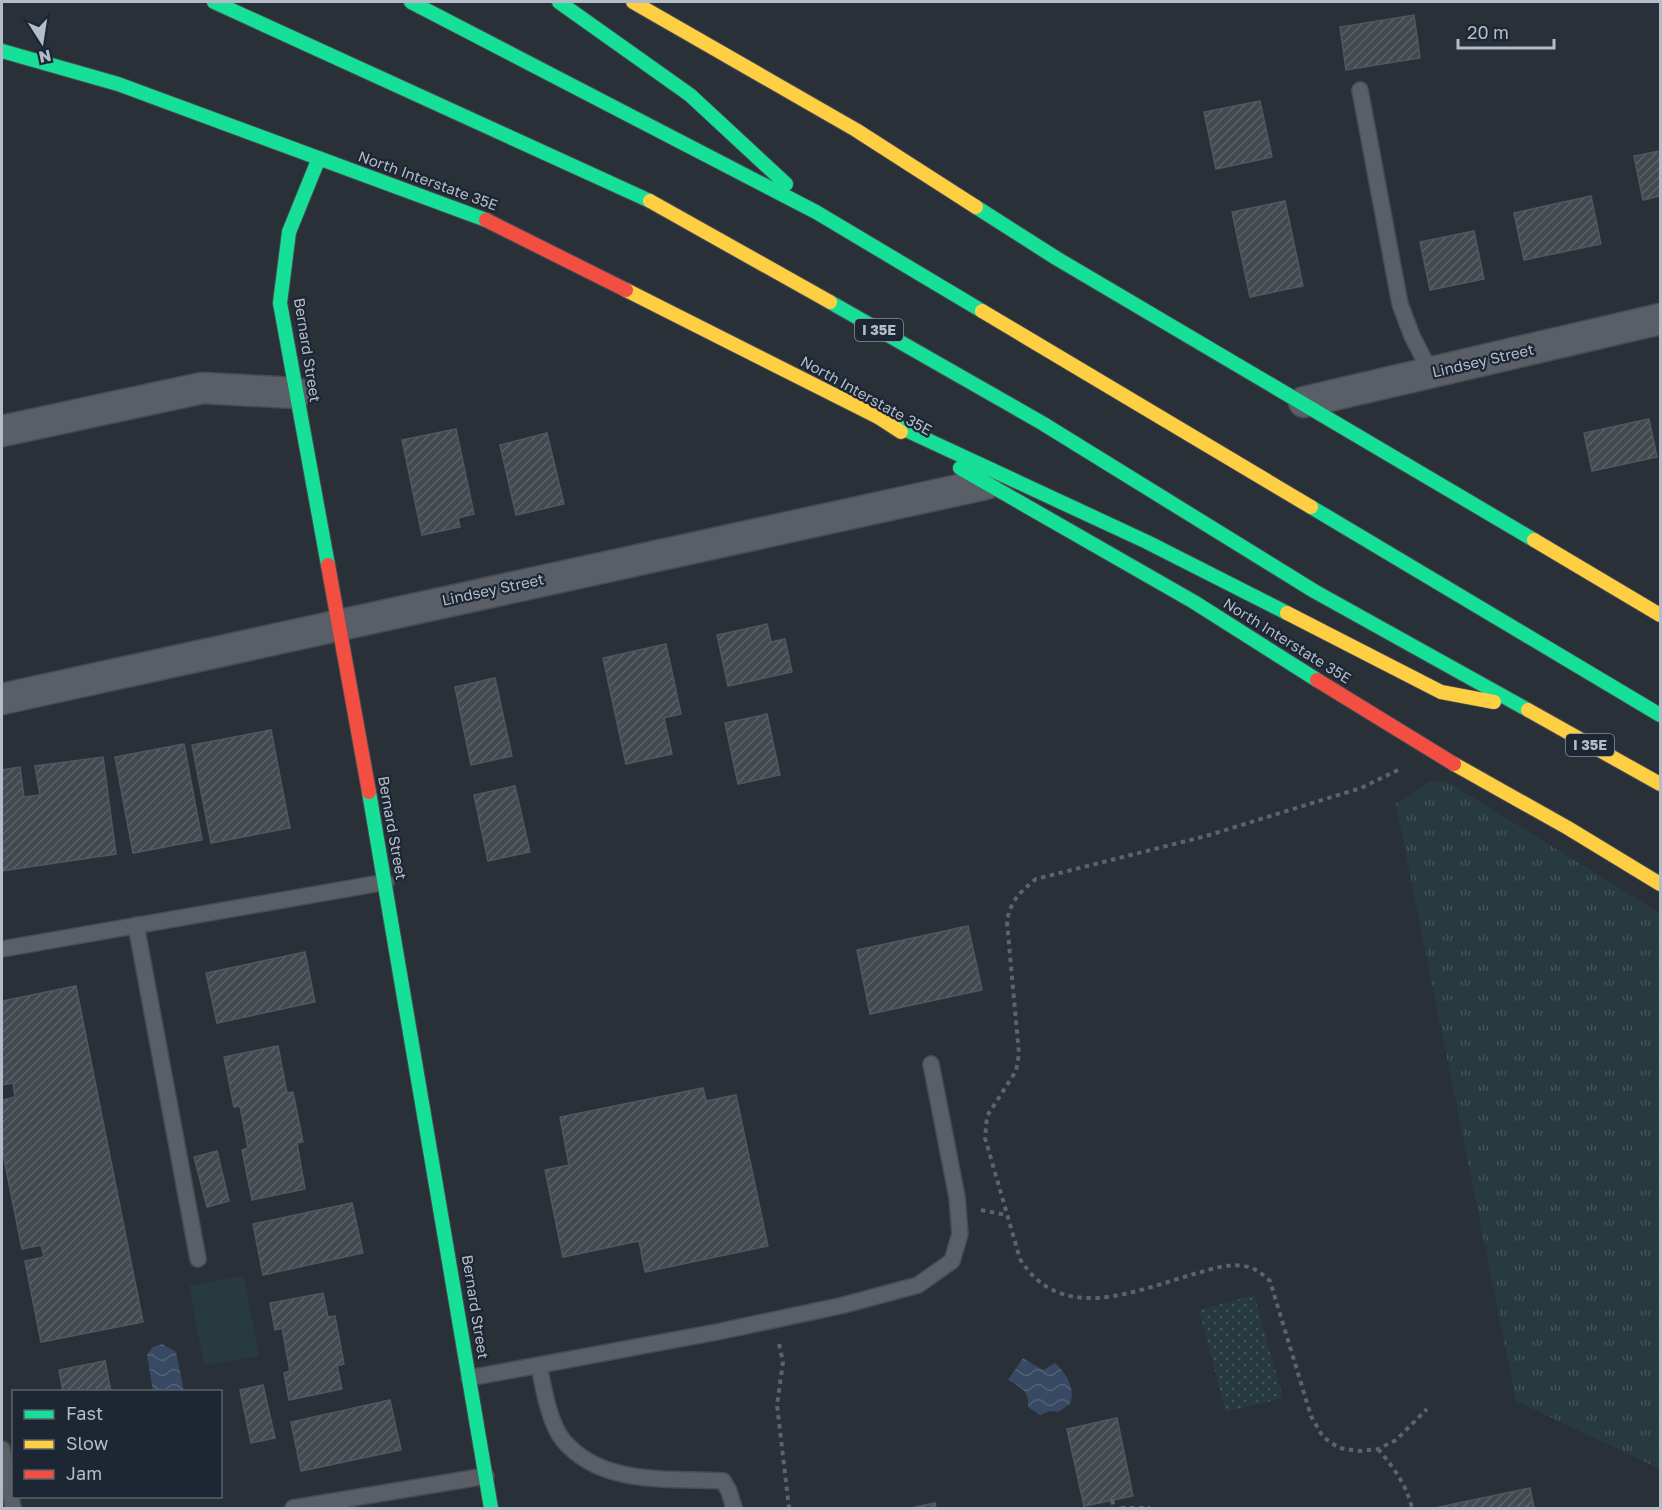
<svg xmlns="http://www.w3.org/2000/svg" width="1662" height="1510" font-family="'Golos Text',sans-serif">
<defs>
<pattern id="grass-tufts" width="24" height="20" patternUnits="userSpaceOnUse" patternTransform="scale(1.5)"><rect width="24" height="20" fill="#273a3e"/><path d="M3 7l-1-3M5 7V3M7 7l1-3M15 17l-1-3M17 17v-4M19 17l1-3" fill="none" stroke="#445559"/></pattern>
<pattern id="park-dots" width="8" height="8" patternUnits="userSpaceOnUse" patternTransform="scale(1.5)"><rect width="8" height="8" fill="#273a3e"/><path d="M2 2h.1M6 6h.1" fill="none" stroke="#445559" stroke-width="1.8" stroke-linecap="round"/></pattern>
<pattern id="water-waves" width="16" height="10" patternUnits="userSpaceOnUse" patternTransform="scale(1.5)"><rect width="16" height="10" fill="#384963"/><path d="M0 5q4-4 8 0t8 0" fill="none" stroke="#526178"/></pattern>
<pattern id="building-hatch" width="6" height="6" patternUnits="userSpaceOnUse" patternTransform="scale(1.5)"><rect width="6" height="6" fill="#444950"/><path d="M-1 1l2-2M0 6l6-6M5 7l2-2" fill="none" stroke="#5d6168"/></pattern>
</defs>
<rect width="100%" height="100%" fill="#2a3038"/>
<path fill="url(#grass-tufts)" d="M1429 782H1448L1660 913V1469L1516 1401 1396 804Z"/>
<path fill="url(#park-dots)" d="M1254 1295 1283 1398 1226 1412 1199 1310Z"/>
<path fill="#273a3e" d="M244 1276 259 1356 204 1365 189 1286Z"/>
<path fill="url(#water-waves)" d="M162 1344 176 1352 184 1391H153L147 1355 153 1347Z
M1023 1358 1043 1370 1055 1363C1066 1373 1076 1388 1070 1404L1058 1412 1050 1411 1040 1415 1028 1407C1030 1391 1020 1387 1008 1380Z"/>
<path fill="url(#building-hatch)" stroke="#52575f" stroke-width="1.5" d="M1414 15 1420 58 1346 70 1340 27Z
M1260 101 1272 157 1216 169 1204 112Z
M1660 151V196L1643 200 1634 156Z
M1591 196 1601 244 1524 260 1514 213Z
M1285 201 1303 286 1250 297 1232 212Z
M1474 231 1484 279 1430 290 1420 242Z
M1649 419 1657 457 1592 471 1584 433Z
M456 429 474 514 458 518 460 527 422 535 402 440Z
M547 433 564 504 516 515 500 445Z
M767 624 771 642 785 639 792 672 728 686 717 635Z
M666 644 681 714 664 718 672 754 626 764 603 658Z
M495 678 512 756 471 765 455 687Z
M767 714 780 775 738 784 725 723Z
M271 730 290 828 211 843 192 745Z
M184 744 202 840 133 853 115 757Z
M103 757 116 854 2 871V770L20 767 24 797 40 795 35 766Z
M515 786 530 852 488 861 474 795Z
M968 926 982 990 870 1014 857 950Z
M305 952 315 1002 217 1023 206 973Z
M76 986 143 1322 41 1342 25 1261 44 1257 41 1245 22 1249 2 1149V1100L15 1097 13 1083 2 1085V1001Z
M278 1046 287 1093 293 1092 303 1142 297 1143 305 1189 252 1200 242 1150 248 1148 240 1106 234 1107 224 1057Z
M703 1088 706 1101 736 1095 768 1246 645 1272 639 1241 563 1257 545 1170 569 1165 560 1117Z
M217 1151 229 1201 207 1207 194 1157Z
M352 1203 363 1253 263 1275 253 1224Z
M323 1293 328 1317 335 1316 344 1364 337 1366 342 1389 289 1400 284 1373 290 1371 282 1328 275 1330 270 1303Z
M105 1361 111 1392H63L59 1370Z
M263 1385 275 1438 251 1443 240 1390Z
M390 1400 401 1450 301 1471 291 1422Z
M1117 1418 1133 1496 1084 1506 1067 1429Z
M1530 1488 1534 1508H1435Z
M935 1503 936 1508H911Z"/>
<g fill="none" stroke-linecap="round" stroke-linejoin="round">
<defs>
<path id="lane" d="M1360 90 1400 304 1412 336 1431 373
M136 925 198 1259
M2 949 386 882
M539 1365C543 1386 549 1423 563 1440 601 1486 668 1478 723 1481L729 1491 734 1508
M469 1378 717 1332 844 1305 918 1285 952 1261 960 1234 957 1197 931 1064
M2 1449 13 1508
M293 1508 486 1476"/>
<path id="street" d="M1304 402 1660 319
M2 431 202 388 296 393
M2 699 986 484"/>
<path id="fast" d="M214 2 650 201
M411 2 816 212 982 311
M559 2 690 95 786 184
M2 51 118 84 486 220
M319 158 289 232 280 303 328 565
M976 207 1056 258 1534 540
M830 302 1042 423 1314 591 1528 710
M878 417 1147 542 1287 613
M960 468 1194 602 1317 680
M1311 507 1660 715
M369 792 491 1508"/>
<path id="slow" d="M633 2 856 130 976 207
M650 201 830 302
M626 290 878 417 901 432
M982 311 1311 507
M1534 540 1660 615
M1287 613 1441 692 1494 702
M1528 710 1660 784
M1454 764 1568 828 1660 884"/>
<path id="jam" d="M486 220 626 290
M328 565 369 792
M1317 680 1454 764"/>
</defs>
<use href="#lane" stroke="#484c53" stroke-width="18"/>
<use href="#street" stroke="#484c53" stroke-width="33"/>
<use href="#fast" stroke="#484c53" stroke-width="16"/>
<use href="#slow" stroke="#484c53" stroke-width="16"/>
<use href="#jam" stroke="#484c53" stroke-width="16"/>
<path stroke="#5d636a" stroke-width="4" stroke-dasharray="4.5 4.5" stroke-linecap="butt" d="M1398 770 1361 788 1206 836 1036 879C1020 892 1010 901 1007 922L1019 1054 1016 1071 987 1116 985 1138 1020 1259C1061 1325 1135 1291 1194 1274 1210 1270 1226 1263 1243 1266 1255 1267 1262 1274 1270 1281L1311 1416 1323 1437 1339 1448 1359 1451 1378 1449 1396 1440 1427 1409
M981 1210 1006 1215
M779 1344 783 1362 777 1405 789 1508
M1378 1449C1394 1468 1406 1484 1412 1508
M1112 1500 1114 1508
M1121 1508H1150"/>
<use href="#lane" stroke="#5a5e66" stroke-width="15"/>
<use href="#street" stroke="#5a5e66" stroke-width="30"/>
<use href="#fast" stroke="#16e098" stroke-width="14"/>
<use href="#slow" stroke="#ffcf43" stroke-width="14"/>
<use href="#jam" stroke="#f24e42" stroke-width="14"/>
</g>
<g text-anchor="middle" stroke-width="4.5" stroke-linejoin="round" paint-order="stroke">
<g fill="#1d2633" stroke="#878f9c" stroke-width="1.5">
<rect x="855" y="319" width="48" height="22" rx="4.5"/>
<rect x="1566" y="734" width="48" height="22" rx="4.5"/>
</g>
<g font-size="14" font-weight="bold" fill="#b4bcc9">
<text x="879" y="335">I 35E</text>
<text x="1590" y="750">I 35E</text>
</g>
<g font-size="15" fill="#b4bcc9" stroke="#1d2633">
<text transform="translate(428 181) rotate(20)" y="5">North Interstate 35E</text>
<text transform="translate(307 350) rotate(81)" y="5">Bernard Street</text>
<text transform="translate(1483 361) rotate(-13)" y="5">Lindsey Street</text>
<text transform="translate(866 396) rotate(29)" y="5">North Interstate 35E</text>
<text transform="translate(493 590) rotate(-12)" y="5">Lindsey Street</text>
<text transform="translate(1287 641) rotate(32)" y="5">North Interstate 35E</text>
<text transform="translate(392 828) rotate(80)" y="5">Bernard Street</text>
<text transform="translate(475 1307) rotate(81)" y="5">Bernard Street</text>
</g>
</g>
<rect width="1662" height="1510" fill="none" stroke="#b4bcc9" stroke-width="6"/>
<rect x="12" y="1390" width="210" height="108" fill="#1d2633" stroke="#59626f" stroke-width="1.5"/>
<rect x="24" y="1410" width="30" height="9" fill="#16e098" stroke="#59626f" stroke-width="1.5"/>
<text x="66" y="1420" font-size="18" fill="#b4bcc9">Fast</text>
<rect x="24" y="1440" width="30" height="9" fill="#ffcf43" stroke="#59626f" stroke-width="1.5"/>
<text x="66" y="1450" font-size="18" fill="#b4bcc9">Slow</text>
<rect x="24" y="1470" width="30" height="9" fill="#f24e42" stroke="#59626f" stroke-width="1.5"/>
<text x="66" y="1480" font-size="18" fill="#b4bcc9">Jam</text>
<g transform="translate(42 42) rotate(168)" stroke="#1d2633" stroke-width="4.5" paint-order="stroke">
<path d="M0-4.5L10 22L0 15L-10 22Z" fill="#b4bcc9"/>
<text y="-9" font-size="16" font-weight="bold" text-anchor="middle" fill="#b4bcc9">N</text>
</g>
<path d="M1458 39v9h96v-9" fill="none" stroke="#b4bcc9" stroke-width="3"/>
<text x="1467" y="39" font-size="18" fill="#b4bcc9" stroke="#1d2633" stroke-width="4.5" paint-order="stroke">20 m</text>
</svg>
